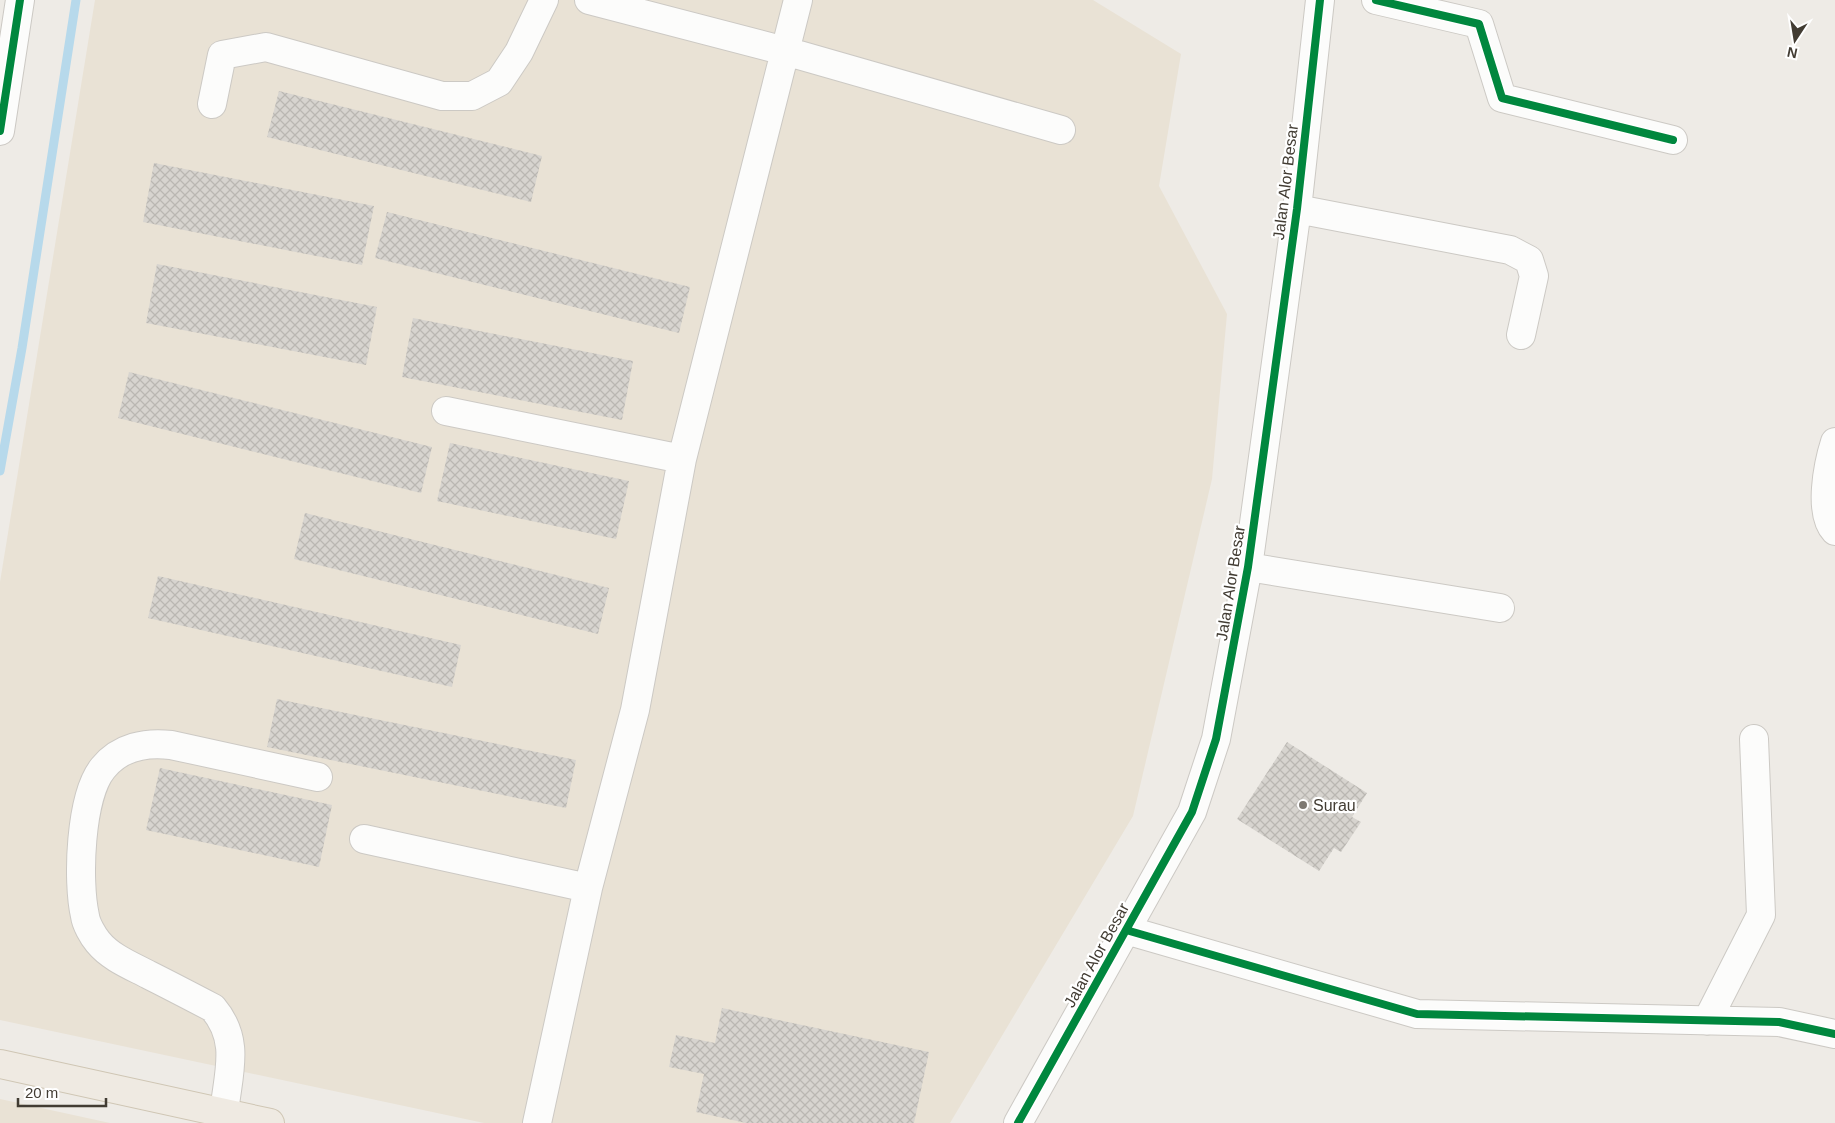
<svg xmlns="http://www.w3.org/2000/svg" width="1835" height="1123" font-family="Arial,sans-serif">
<defs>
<pattern id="building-cross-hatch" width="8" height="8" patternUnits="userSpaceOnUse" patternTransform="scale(1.25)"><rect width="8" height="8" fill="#d7d4cf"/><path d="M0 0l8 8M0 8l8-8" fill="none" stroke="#bab7b2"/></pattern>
</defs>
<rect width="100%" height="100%" fill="#eeebe6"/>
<path fill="#e9e2d5" d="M95 0H1093L1181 54 1159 186 1227 314 1212 479 1133 816 950 1123H484L0 1020V582Z
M0 1099 110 1123H0Z"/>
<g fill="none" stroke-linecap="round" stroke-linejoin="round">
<path stroke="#b7d9eb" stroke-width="9" d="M0 471 22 348 76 0"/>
</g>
<path fill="url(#building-cross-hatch)" d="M279 91 542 156 531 202 267 137Z
M154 163 374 206 362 265 143 222Z
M387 212 690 287 679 333 375 258Z
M157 264 377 307 366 365 146 323Z
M413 318 633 361 622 420 402 377Z
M129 372 432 447 421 493 118 418Z
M450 443 629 481 616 539 437 501Z
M305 513 609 588 598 634 294 559Z
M158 576 461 645 452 687 148 618Z
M277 699 576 760 566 808 267 747Z
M1287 742 1367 793 1352 817 1361 822 1341 852 1334 848 1319 871 1237 819Z
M160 768 332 805 319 867 146 830Z
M722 1008 929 1052 914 1123H746L696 1112 704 1074 669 1067 676 1035 715 1043Z"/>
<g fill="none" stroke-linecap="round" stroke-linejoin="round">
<defs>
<path id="minor" d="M589 0 785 51 1061 130
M1376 0 1479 24 1502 98 1673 140
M212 104 222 55 266 47 442 96H472L499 82 519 52 544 0
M0 131 20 0
M1297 209 1510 250 1529 260 1534 276 1521 335
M446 411 682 459
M1835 442C1828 464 1818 513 1835 531
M1248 567 1500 608
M364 839 588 888
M1126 930 1417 1014 1779 1022 1835 1034
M1707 1021 1761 915 1754 739
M224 1113C228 1073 241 1041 213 1008 192 997 171 986 149 975 132 966 111 958 98 942 93 936 86 924 85 916 77 881 80 796 103 768 120 747 146 742 171 745L318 777
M537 1123 588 888 635 710 682 459 798 0
M1018 1123 1192 812 1216 739 1248 567 1297 209 1320 0"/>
<path id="major" d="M0 1064 270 1123"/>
</defs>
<use href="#minor" stroke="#ccc9c4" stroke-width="30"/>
<use href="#major" stroke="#cfc6b4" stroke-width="30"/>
<use href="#minor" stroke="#fcfcfb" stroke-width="28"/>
<use href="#major" stroke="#efeae2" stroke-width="28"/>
<defs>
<path id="cycleway" d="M1376 0 1479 24 1502 98 1673 140
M0 131 20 0
M1126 930 1417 1014 1779 1022 1835 1034
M1018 1123 1192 812 1216 739 1248 567 1297 209 1320 0"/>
</defs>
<use href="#cycleway" stroke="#fff" stroke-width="11"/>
<use href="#cycleway" stroke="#00873e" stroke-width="8"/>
</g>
<circle fill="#7e7972" stroke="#fff" stroke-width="2" cx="1303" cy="805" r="5"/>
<g text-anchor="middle" stroke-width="4.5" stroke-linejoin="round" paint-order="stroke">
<g font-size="16" fill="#423c33" stroke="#fff">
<text transform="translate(1285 182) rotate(-83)" y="6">Jalan Alor Besar</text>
<text transform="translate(1230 583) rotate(-81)" y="6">Jalan Alor Besar</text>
<text transform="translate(1096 955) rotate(-61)" y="6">Jalan Alor Besar</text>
</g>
<g font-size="16" fill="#423c33" stroke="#fff" text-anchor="start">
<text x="1313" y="811">Surau</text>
</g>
</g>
<g transform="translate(1795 40) rotate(192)" stroke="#ffffff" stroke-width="4" paint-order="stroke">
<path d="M0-4L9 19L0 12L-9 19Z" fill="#423c33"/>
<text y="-8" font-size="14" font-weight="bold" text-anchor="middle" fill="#423c33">N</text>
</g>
<path d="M18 1098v8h88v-8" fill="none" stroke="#423c33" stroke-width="2.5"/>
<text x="25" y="1098" font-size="15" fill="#423c33" stroke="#ffffff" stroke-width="4" paint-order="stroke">20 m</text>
</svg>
